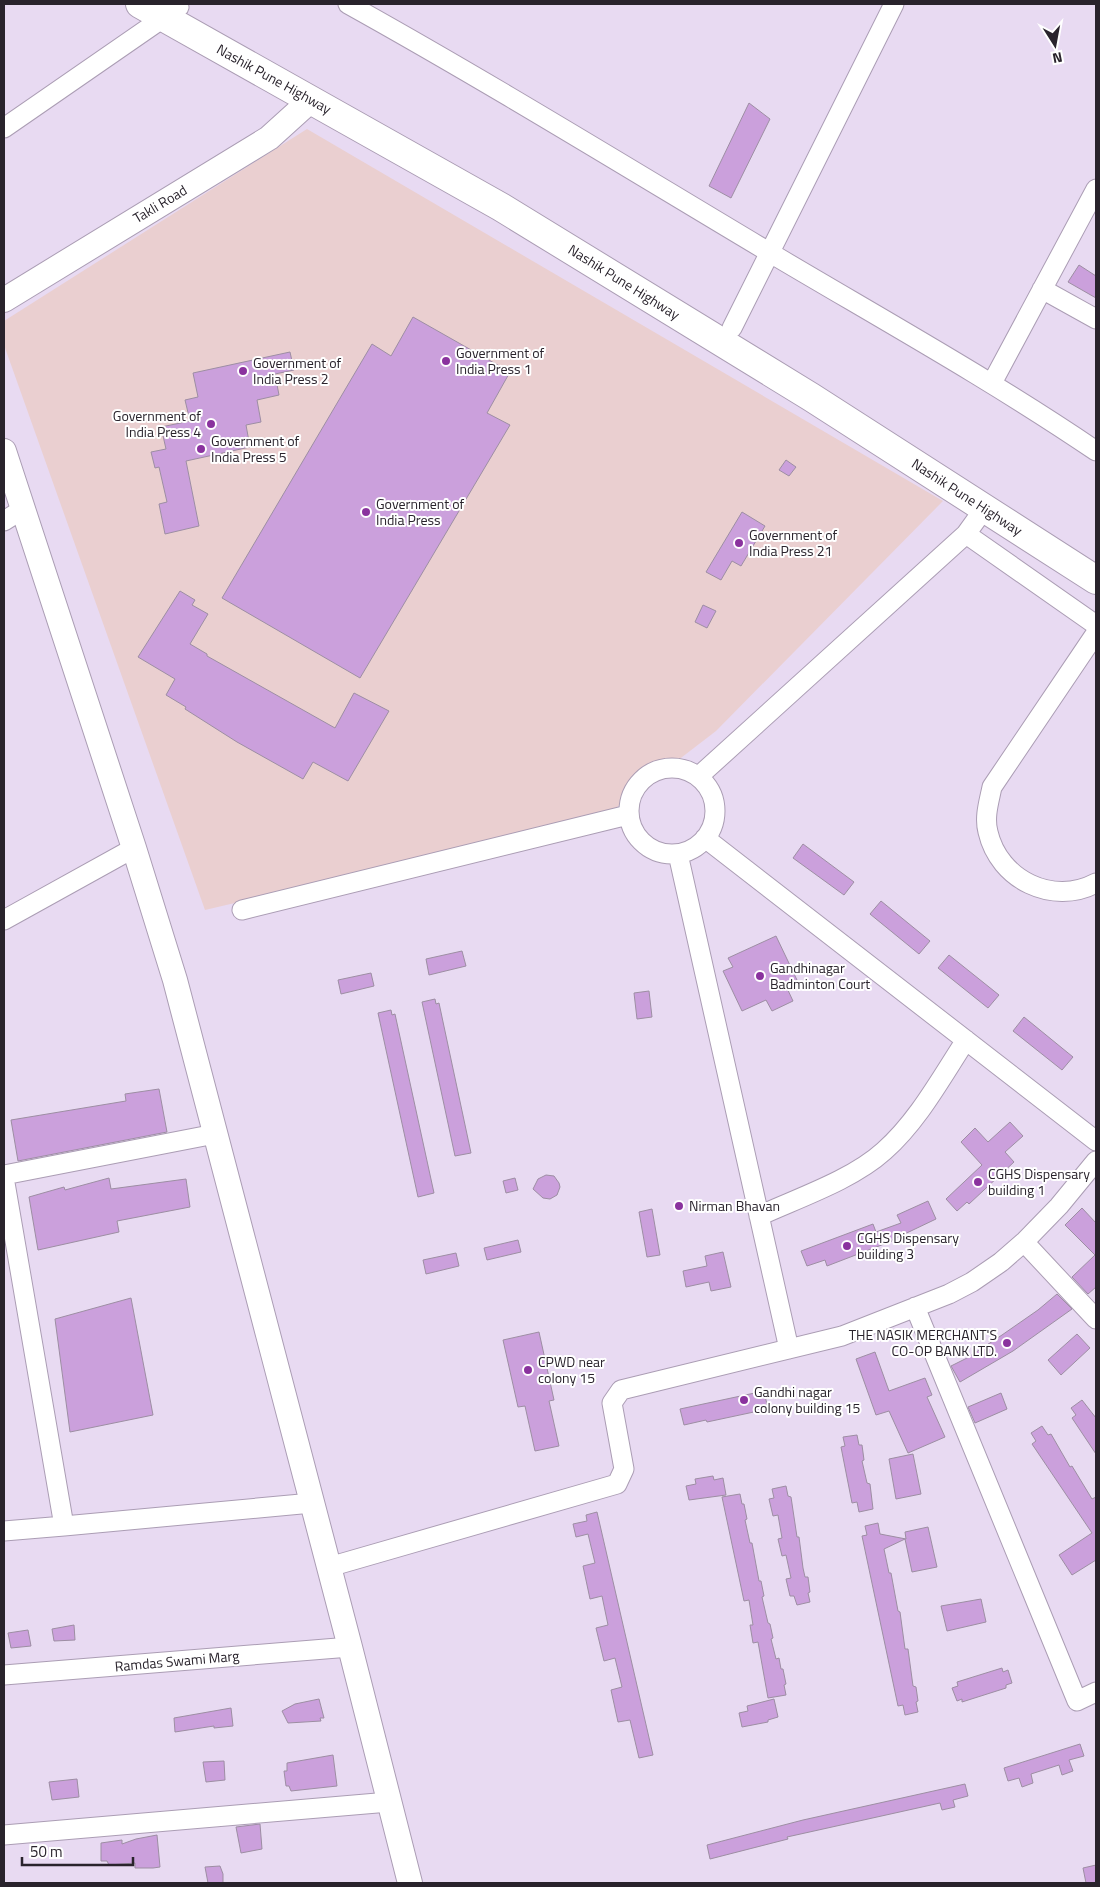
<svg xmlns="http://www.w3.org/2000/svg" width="1100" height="1887" font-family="'Titillium Web',sans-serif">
<rect width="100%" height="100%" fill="#e8daf2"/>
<path fill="#eacfd0" d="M307 129 943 501 716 731 604 817 205 910 4 345V321Z"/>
<path fill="#cba0dc" stroke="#9d8ea3" d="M749 103 770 119 731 198 709 186Z
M1079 265 1096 276V298L1068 282Z
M413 317 510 372 487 413 510 425 360 678 222 598 372 344 391 356Z
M290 352 294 370 275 374 279 395 257 400 261 422 246 425 250 447 186 461 199 526 165 534 159 504 167 502 159 467 155 468 151 452 166 449 161 427 190 421 185 400 198 397 193 373Z
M786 460 796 467 789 476 779 470Z
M742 512 765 526 741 566 732 561 721 580 706 572Z
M180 591 195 600 192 605 208 614 190 644 207 654V656L335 728 354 693 389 711 348 781 313 762 303 779 237 742 185 709 186 707 166 695 175 679 138 657Z
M703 605 716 611 707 628 695 622Z
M803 844 854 882 844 895 793 858Z
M881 901 930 941 919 954 870 914Z
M776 936 797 980 786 986 793 1001 772 1011 766 1000 742 1011 723 971 733 967 728 958Z
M462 951 466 966 429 975 426 959Z
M949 955 999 995 988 1008 938 968Z
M371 973 374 986 341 994 338 980Z
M649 991 652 1017 637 1019 634 993Z
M435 999 436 1004 439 1003 471 1153 455 1156 422 1002Z
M391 1010 392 1015 395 1014 434 1193 418 1197 378 1013Z
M1024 1017 1073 1057 1062 1070 1013 1031Z
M159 1089 167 1132 18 1161 11 1120 126 1101 125 1094Z
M1010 1122 1023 1136 1005 1152 1014 1162 969 1204 967 1202 957 1211 946 1199 982 1165 961 1142 975 1128 988 1142Z
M546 1175 554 1176 559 1183 560 1187 557 1195 550 1199 543 1198 533 1189 538 1179Z
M109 1178 111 1189 186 1179 190 1207 117 1221 119 1232 38 1250 29 1197 64 1187 65 1190Z
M515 1178 518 1190 506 1193 503 1181Z
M928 1201 936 1219 892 1240V1241L827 1266 825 1260 807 1266 801 1251 873 1224 876 1232 901 1223 897 1215Z
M1082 1208 1096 1223V1287L1088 1294 1072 1277 1095 1255 1065 1225Z
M652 1209 660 1255 647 1257 639 1212Z
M518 1240 521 1252 487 1260 484 1248Z
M723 1252 731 1287 711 1291 709 1282 686 1287 683 1271 707 1266 705 1256Z
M456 1253 459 1266 426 1274 423 1260Z
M1057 1294 1072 1309 1013 1351 960 1382 951 1366 967 1358 1002 1335 1038 1310Z
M131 1298 153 1415 70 1432 55 1319Z
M539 1332 554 1400 549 1401 559 1446 535 1451 525 1406 518 1407 503 1340Z
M1077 1334 1090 1348 1061 1375 1048 1360Z
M875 1352 889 1391 925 1378 932 1395 927 1397 945 1437 908 1453 889 1411 876 1415 856 1359Z
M764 1391 768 1409 707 1422 706 1420 684 1425 680 1409Z
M1001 1393 1007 1409 975 1423 968 1407Z
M1082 1400 1096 1418V1454L1072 1418 1076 1415 1071 1408Z
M1042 1426 1048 1435 1051 1434 1070 1467 1072 1466 1092 1499 1096 1497V1560L1072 1575 1059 1555 1092 1533 1032 1444 1036 1441 1031 1433Z
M857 1435 859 1445H862L864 1460 862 1461 867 1483 870 1484 873 1509 859 1512 857 1502 852 1503 841 1447 845 1446 843 1437Z
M913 1454 921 1494 896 1499 889 1459Z
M713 1476 714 1480 723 1478 726 1495 689 1500 686 1486 696 1484 695 1479Z
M786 1486 788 1496 791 1497 797 1537H799L803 1568 805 1577H808L810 1592 808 1593 810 1602 797 1605 794 1596H790L786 1579 791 1578 786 1555 782 1556 778 1539 782 1538 778 1515 773 1516 769 1499 774 1498 772 1489Z
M740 1494 742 1504H744L747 1519 745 1520 750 1543H752L759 1581H761L764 1596 762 1597 768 1623 770 1624 773 1638 771 1639 776 1659 779 1658 781 1669H783L786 1684 784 1685 786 1695 768 1698 758 1642 753 1643 750 1625H753L749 1600 744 1601 722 1497Z
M597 1512 653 1755 639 1758 630 1720 618 1722 611 1690 622 1687 615 1658 604 1661 596 1628 608 1625 602 1596 590 1599 583 1566 595 1563 588 1534 576 1537 573 1524 587 1521 586 1515Z
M878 1523 880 1534 906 1539 905 1532 928 1527 937 1567 912 1572 905 1539 884 1549 889 1573H891L898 1611 900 1612 905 1649H908L913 1686 916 1687 918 1701 916 1702 918 1712 905 1715 903 1705 898 1706 862 1536 867 1535 865 1526Z
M981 1599 986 1622 947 1631 941 1606Z
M74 1625 75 1640 54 1641 52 1629Z
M28 1630 31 1646 11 1648 8 1633Z
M1002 1668 1003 1672 1008 1670 1012 1683 1006 1685V1688L962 1702V1699L957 1701 952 1688 958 1686 957 1682Z
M319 1699 324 1718H320L321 1721 288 1723 282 1711 295 1704Z
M774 1699 778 1717 768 1720V1722L742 1727 739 1713 748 1711 747 1706Z
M231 1708 233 1726 214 1728V1726L175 1732 174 1718Z
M1080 1744 1084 1756 1069 1760 1073 1771 1062 1775 1059 1765 1031 1774 1033 1783 1022 1787 1019 1778 1008 1781 1004 1768Z
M333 1755 337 1786 291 1791 289 1786H286L284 1771H287V1763Z
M224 1761 225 1780 206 1782 203 1762Z
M77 1779 79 1797 52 1800 49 1782Z
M965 1784 968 1796 953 1800 955 1807 942 1810 940 1803 787 1837 788 1839 710 1859 707 1845 803 1820Z
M260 1824 262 1849 241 1853 236 1827Z
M157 1835 160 1867 153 1868H135V1863L109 1865 107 1861H101V1843L122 1840V1844L136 1839Z
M1096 1865V1883H1086L1083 1868Z
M220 1866 223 1874V1883H208L205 1867Z"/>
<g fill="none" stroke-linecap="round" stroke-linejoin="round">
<defs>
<path id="minor" d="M348 4C490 83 628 168 767 251 878 317 990 379 1096 451
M4 128 179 7
M1042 289 1096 319
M732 328 894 4
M992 383 1096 189
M984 509 966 534 1096 625
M4 521 23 509
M1096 633 992 787C989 802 984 817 988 832 999 880 1053 906 1096 883
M629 811a43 43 0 1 1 86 0a43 43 0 1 1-86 0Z
M699 776 966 534
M705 838 1096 1141
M678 854 789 1349
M242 910 628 815
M4 920 134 848
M4 1175 215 1134
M4 1177 64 1526 312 1503
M759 1216C798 1198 852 1180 884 1151 918 1121 941 1078 966 1040
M1024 1242 1096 1319
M915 1307 1077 1701 1096 1692
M4 1531 64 1526
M329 1567 617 1484 624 1469 612 1403 621 1390 842 1336 949 1294 972 1282 1001 1262 1024 1242 1059 1206 1096 1161
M4 1675 350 1647
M4 1835 389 1802"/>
<path id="major" d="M4 300 269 138 311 100
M4 451 134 848 175 980 350 1647 410 1883"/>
<path id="highway" d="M140 4 501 207 811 397 1096 580"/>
</defs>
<use href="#minor" stroke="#ab9db4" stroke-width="21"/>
<use href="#major" stroke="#ab9db4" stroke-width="26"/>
<use href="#highway" stroke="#ab9db4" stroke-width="30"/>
<use href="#minor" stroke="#fff" stroke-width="19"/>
<use href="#major" stroke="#fff" stroke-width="24"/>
<use href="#highway" stroke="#fff" stroke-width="28"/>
</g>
<g fill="#8a329e" stroke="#fff" stroke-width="2">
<circle cx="446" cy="361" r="5"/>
<circle cx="243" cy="371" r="5"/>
<circle cx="211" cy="424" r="5"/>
<circle cx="201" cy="449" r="5"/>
<circle cx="366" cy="512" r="5"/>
<circle cx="739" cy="543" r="5"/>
<circle cx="760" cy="976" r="5"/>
<circle cx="978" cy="1182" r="5"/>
<circle cx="679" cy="1206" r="5"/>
<circle cx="847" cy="1246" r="5"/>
<circle cx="1007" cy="1343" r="5"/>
<circle cx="528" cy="1370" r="5"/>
<circle cx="744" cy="1400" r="5"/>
</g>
<g text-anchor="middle" stroke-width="4" stroke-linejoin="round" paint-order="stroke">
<g font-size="14" fill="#29232c" stroke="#fff">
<text transform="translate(274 79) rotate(29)" y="5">Nashik Pune Highway</text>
<text transform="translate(160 204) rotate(-31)" y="5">Takli Road</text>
<text transform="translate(624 282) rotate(32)" y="5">Nashik Pune Highway</text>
<text transform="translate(967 497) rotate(33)" y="5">Nashik Pune Highway</text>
<text transform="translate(177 1661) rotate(-5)" y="5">Ramdas Swami Marg</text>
</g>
<g font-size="14" fill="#29232c" stroke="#fff" text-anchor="start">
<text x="456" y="358">Government of<tspan x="456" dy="16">India Press 1</tspan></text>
<text x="253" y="368">Government of<tspan x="253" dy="16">India Press 2</tspan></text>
<text x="201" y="421" text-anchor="end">Government of<tspan x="201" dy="16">India Press 4</tspan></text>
<text x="211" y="446">Government of<tspan x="211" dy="16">India Press 5</tspan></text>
<text x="376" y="509">Government of<tspan x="376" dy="16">India Press</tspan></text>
<text x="749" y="540">Government of<tspan x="749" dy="16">India Press 21</tspan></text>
<text x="770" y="973">Gandhinagar<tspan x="770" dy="16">Badminton Court</tspan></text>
<text x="988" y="1179">CGHS Dispensary<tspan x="988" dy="16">building 1</tspan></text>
<text x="689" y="1211">Nirman Bhavan</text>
<text x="857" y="1243">CGHS Dispensary<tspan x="857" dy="16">building 3</tspan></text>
<text x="997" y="1340" text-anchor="end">THE NASIK MERCHANT'S<tspan x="997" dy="16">CO-OP BANK LTD.</tspan></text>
<text x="538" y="1367">CPWD near<tspan x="538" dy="16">colony 15</tspan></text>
<text x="754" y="1397">Gandhi nagar<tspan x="754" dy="16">colony building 15</tspan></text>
</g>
</g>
<rect width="1100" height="1887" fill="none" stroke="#29232c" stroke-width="10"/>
<g transform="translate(1055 45) rotate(169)" stroke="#ffffff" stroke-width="4" paint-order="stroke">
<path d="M0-4L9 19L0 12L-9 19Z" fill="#29232c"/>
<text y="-8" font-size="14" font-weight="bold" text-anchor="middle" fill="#29232c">N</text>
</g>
<path d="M22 1857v8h111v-8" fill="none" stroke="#29232c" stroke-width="2.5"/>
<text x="30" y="1857" font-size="15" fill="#29232c" stroke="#ffffff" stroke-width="4" paint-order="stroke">50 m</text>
</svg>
